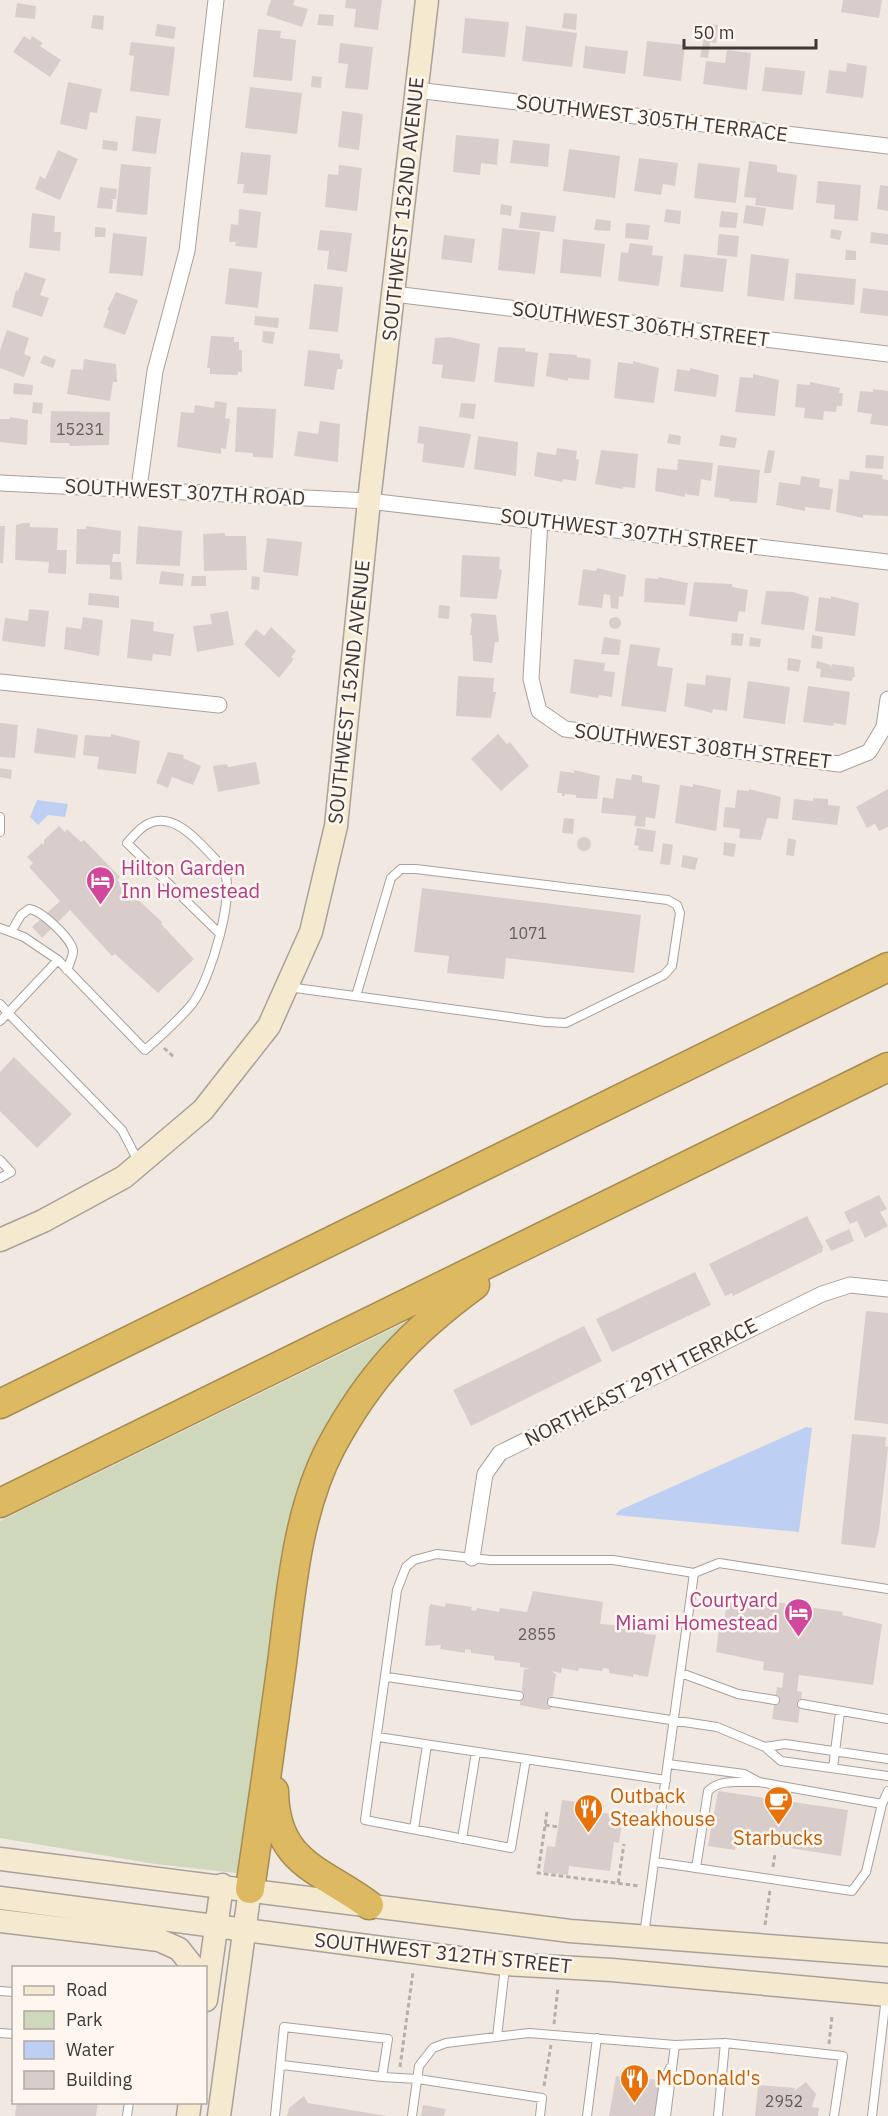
<svg xmlns="http://www.w3.org/2000/svg" width="888" height="2116" font-family="'IBM Plex Sans',sans-serif">
<rect width="100%" height="100%" fill="#f1e9e1"/>
<path fill="#d0d8bb" d="M412 1319 331 1432 245 1874 155 1864 0 1838V1521Z"/>
<path fill="#bdd0f4" d="M37 800 68 804 65 817 48 815 38 825 30 817Z
M806 1427 812 1428 799 1532 615 1515 620 1510Z"/>
<path fill="#d9cdcb" d="M271 0H295L293 5 308 9 302 27 266 15Z
M346 0H382L378 30 354 27 356 9 345 8Z
M843 0H882L879 18 841 12Z
M17 3 36 6 35 19 15 17Z
M564 13 577 14 576 30 562 28Z
M319 14 334 15 333 26 317 25Z
M93 15 104 16 103 30 91 28Z
M465 18 509 22 505 57 462 53Z
M157 24 176 27 174 39 155 36Z
M707 24 718 25 716 43 710 42 708 58 700 57Z
M526 26 577 33 572 67 522 61Z
M258 29 281 31 280 38 296 40 292 81 253 77Z
M24 36 30 40 32 36 43 43 40 46 61 60 50 77 13 52Z
M647 41 685 45 681 81 643 76Z
M131 42 175 47 169 96 130 91 134 56 129 55Z
M340 43 373 47 368 90 345 88 348 64 338 63Z
M585 46 628 51 625 74 583 68Z
M727 50 751 53 747 90 703 84 706 61 725 63Z
M847 63 867 66 863 98 826 93 829 70 846 72Z
M765 67 805 71 802 95 762 91Z
M312 76 322 77 321 88 311 87Z
M68 82 102 89 97 113 90 112 87 130 60 124Z
M250 87 302 93 297 134 245 128Z
M342 111 363 114 359 150 338 147Z
M136 116 161 119 156 154 132 151Z
M456 135 499 139 497 165 481 163 480 175 453 172Z
M103 140 118 142 117 151 102 149Z
M513 140 550 144 548 167 510 163Z
M569 149 620 156 615 198 563 191Z
M58 150 78 159 60 200 35 189 40 176 45 179Z
M241 152 271 155 267 195 243 193 244 184H237Z
M639 158 678 163 675 186 663 184 661 195 634 191Z
M749 161 777 165V172L797 175 793 210 755 205 756 198 744 197Z
M698 163 740 168 736 203 694 198Z
M121 164 151 167 147 215 116 212Z
M339 165 362 168 357 211 325 207 328 174 338 175Z
M818 181 861 185 858 221 834 219 835 205 816 203Z
M880 185 888 186V211L877 209Z
M100 187 117 189 116 199H111L113 201 112 209 97 208Z
M501 204 512 206 511 216 500 214Z
M746 205 766 208 763 226 743 223Z
M239 209 261 212 257 248 235 246 236 242H229L231 224 238 225Z
M666 209 681 211 680 224 664 222Z
M721 211 738 213 736 228 719 227Z
M521 212 556 216 554 232 519 228Z
M32 213 55 216 54 232H61L60 251 29 248Z
M596 219 611 221 610 231 594 230Z
M626 223 650 225 648 240 625 238Z
M95 227 106 228 105 237H95Z
M502 228 540 232 535 274 498 270Z
M831 229 842 231 840 240 830 238Z
M320 230 352 233 347 272 327 269 329 251 317 250Z
M871 232 888 234V245L870 243Z
M113 233 147 237 143 276 109 273Z
M719 234 739 236 737 257 717 255Z
M444 235 475 239 472 263 441 259Z
M563 239 605 244 601 277 560 273Z
M630 243 653 246 652 255 663 256 659 286 618 281 621 252 628 253Z
M846 250 856 251V260H845Z
M684 254 727 259 723 292 680 287Z
M751 254 789 259 784 301 747 296Z
M229 268 262 272 258 308 225 304Z
M25 272 46 279 40 295 49 298 42 317 12 307 16 290 18 291Z
M796 273 856 279 854 305 794 299Z
M314 284 343 287 338 332 309 329Z
M863 288 888 291V316L860 313Z
M116 292 138 300 125 335 103 327 109 311 107 310Z
M255 316 279 318 278 328 254 325Z
M7 330 29 338 24 354 31 357 24 377 0 368V350Z
M263 331 275 332 273 344 262 342Z
M211 336 234 337V342H239V350H242V372H238V375L210 374V368H207Z
M450 337 480 344 475 382 441 378 443 365 432 364 435 338Z
M498 347 525 348V351L538 353 534 387 494 382Z
M308 350 340 354V359L343 360 342 369H337L334 390 304 386Z
M549 353 577 355V357L591 359 589 380 568 378V381L546 376Z
M44 355 56 360 53 368 40 363Z
M84 359 116 364 117 382H113L110 401 67 394 71 369 83 370Z
M633 361 659 368 654 403 614 398 618 362 633 364Z
M690 368 719 375 716 397 674 391 677 369 690 371Z
M753 374 779 380 775 416 735 412 740 377 753 378Z
M810 382 840 388 839 393H843L842 406H837L836 412 824 411 823 420 804 418 805 408 795 407 797 384 810 385Z
M14 383 33 385 32 395 13 394Z
M873 389 888 391V426L870 424 872 414 857 412 860 391 873 392Z
M215 401 227 403 225 418 230 419 226 449 221 448V454L177 447 181 412 194 413 195 405 214 408Z
M33 402 43 403 42 414 32 413Z
M461 403 476 404 474 419 459 417Z
M237 407 276 409 273 458 253 457V453L235 452Z
M51 411 110 412 109 445 70 446 69 443H50Z
M10 417 28 420 27 445 0 442V419H10Z
M320 421 340 424 338 462 294 456 298 431 318 434Z
M419 426 471 434 464 468 422 462 424 444 417 443Z
M669 434 681 436 680 445 667 443Z
M721 435 737 438 735 448 719 446Z
M478 436 518 442 516 476 474 469Z
M557 448 577 451 576 459 579 460 576 481 563 479 562 482 534 476 537 452 556 455Z
M601 450 638 454 635 488 623 487V489L595 484Z
M768 450 775 451 771 473H764Z
M866 455 884 456 883 469 865 468Z
M678 459 713 463 711 481 701 479 699 496 685 494V497L655 491 657 468 677 470Z
M718 465 760 470 757 503 729 501 730 499 714 497Z
M850 471 883 475 882 479 888 480V516L863 515V518L836 512 839 479 849 480Z
M801 476 820 479 819 487 833 489 830 510 805 507V511L776 505 779 482 800 485Z
M23 523H30V527L58 528 57 550H67L66 574 48 573 49 562 15 560 16 525Z
M0 526H5L3 563H0Z
M86 526 121 531 120 554H113L112 562H121L122 580 110 579V565L76 564 77 529H86Z
M138 526 182 531 180 566 136 564Z
M225 533V536H246L247 570 204 571 203 534Z
M267 538 302 542 298 576 263 572Z
M462 555 500 557 499 569 502 570 497 599 460 597Z
M597 568 626 575 623 597 619 596 618 609 611 608 610 595 604 594 602 608 578 605 583 569 596 571Z
M161 571 184 574 183 586 159 584Z
M192 576H206V586H191Z
M252 576 260 577 259 590 251 589Z
M659 577 688 583 685 605 644 602 645 578 658 579Z
M694 582 732 584V587L748 590 745 612 739 611 737 622 689 616Z
M766 591 793 592 809 597 804 630 761 624Z
M89 593 119 596V608L88 605Z
M831 596 859 603 855 636 815 631 819 597 831 599Z
M439 605 450 606 449 619 438 618Z
M29 609 49 611 45 647 2 641 5 618 28 621Z
M228 611 234 645 197 652 193 626 212 624 210 614Z
M473 613 496 615 499 642H495L492 663 473 661 472 635H470L472 619 470 615Z
M609 623a6 6 0 1 1 12 0a6 6 0 1 1-12 0Z
M83 617 103 620 99 656 64 649 66 627 81 629Z
M131 619 154 622 153 631 174 634 171 656 153 654 152 661 127 658Z
M271 627 296 651 291 657 294 659 279 678 244 644 256 629 264 636Z
M732 633 744 634 742 646 731 645Z
M812 635 823 637 822 649 811 648Z
M604 637 621 640 619 655 601 654Z
M750 637 761 639 760 647 749 646Z
M630 644 660 648 657 666 673 668 666 712 621 706Z
M788 658 801 660 799 672 787 670Z
M574 659 605 663 604 671 615 672 612 697 599 695 598 698 570 693Z
M817 661 831 665 830 671 832 664 854 667 855 677H853L852 681 820 677 821 669 816 668Z
M706 675 731 678 727 711 713 709 712 713 684 706 687 683 705 685Z
M458 676 494 678 493 692H496L491 718 456 716Z
M748 681 790 687 785 724 743 718Z
M808 686 850 692 846 725 834 723 833 726 803 722Z
M0 723 18 725 15 758 0 757Z
M37 728 78 735 75 758 34 753Z
M111 734 140 741 136 774 97 769 99 757 83 755 85 735 111 737Z
M498 734 507 744 510 742 529 766 501 791 471 759Z
M168 752 184 755 183 758 201 766 193 785 172 777 168 788 156 783Z
M256 762 260 784 218 792 213 766 227 764 228 767Z
M0 768 12 770 11 779 0 777Z
M574 770 600 776 597 799 576 798V795L565 794V796H562V793H557L560 771 574 773Z
M632 774 642 776V782L660 785 655 819 646 817 645 827 634 826 636 816 601 813 603 797 613 799 616 778 631 780Z
M693 784 721 790 716 831 675 823 680 785 693 787Z
M749 789 781 797 778 819 767 818 761 840 739 838 740 829 723 827 725 807 735 808 737 790 749 791Z
M888 789V827L879 831 875 824 867 828 856 807Z
M813 798 828 799V805L840 806 837 825 792 820 794 799 813 801Z
M564 818 574 819 573 834 562 833Z
M59 826 65 832 67 829 81 842 84 840 120 877 117 880 162 922 161 924 194 959 158 993 115 954 112 956 70 910 42 938 32 927 60 901 29 867 33 863 27 857 42 843 44 845V840Z
M637 828 656 831 653 852 638 850 639 846 634 845Z
M577 844a7 7 0 1 1 14 0a7 7 0 1 1-14 0Z
M788 838 796 840 794 856 786 855Z
M724 842 736 844 734 857 723 855Z
M663 843 673 845 670 865 660 864Z
M683 855 698 858 695 870 681 867Z
M422 888 641 915 634 973 506 958 504 979 447 973 449 956 414 952Z
M14 1057 72 1114 37 1148 0 1111V1072Z
M879 1195 887 1209 880 1212 888 1226 865 1238 857 1221 850 1224 844 1212Z
M807 1216 823 1247 822 1252 733 1296 732 1293 725 1296 709 1264Z
M849 1229 854 1241 831 1251 825 1240Z
M695 1272 711 1305 612 1352 596 1319Z
M866 1311 888 1313V1424L854 1420Z
M584 1326 602 1361 471 1426 453 1390Z
M852 1434 886 1437 885 1446 888 1447 879 1530 875 1548 841 1544Z
M533 1591 603 1602 600 1624 642 1627 644 1634 656 1635 648 1677 633 1674V1677L609 1673V1669L603 1668 602 1671 579 1668 578 1671 562 1668 561 1673 551 1671 556 1674 551 1709 546 1710 520 1705 524 1669H531L520 1667V1663L494 1660V1656L471 1653V1650L465 1649V1653L440 1649 441 1645 425 1646 429 1607 431 1604 445 1607 446 1603 472 1607 471 1610 476 1611 477 1608 499 1612 500 1608 527 1612Z
M762 1600 843 1612 842 1615 882 1624 873 1685 799 1675 797 1691 802 1692 798 1723 772 1719 777 1687 782 1688 784 1673 763 1670 764 1662 716 1652 720 1622H724L727 1602 761 1604Z
M718 1791 848 1810 841 1856 737 1840 735 1850 708 1846Z
M562 1800 604 1805 603 1813 623 1815 619 1843 614 1842 610 1871 569 1866 568 1875 543 1872 547 1846 555 1847Z
M616 2076 661 2080 657 2116H609Z
M806 2082 816 2094 812 2107 819 2108 818 2116H755L758 2085 795 2088 794 2091Z
M304 2096 308 2103 387 2116H287L289 2108Z
M17 2102H98L96 2116H15Z
M423 2105 446 2109 444 2116H421Z"/>
<g fill="none" stroke-linecap="round" stroke-linejoin="round">
<defs>
<path id="lane" d="M0 817V832
M0 928 24 937 58 960 8 1013 122 1130 139 1163
M11 932 21 915 29 909C41 910 72 939 73 951 73 957 69 964 67 970
M58 960 145 1050C161 1036 178 1021 192 1004 210 981 237 893 223 867 205 850 177 809 148 824 140 827 133 837 127 843L219 933
M288 987 546 1022 566 1023 664 975 672 966 680 913 677 905 668 900 416 869H401L391 878 356 996
M0 1004 8 1013 0 1021
M0 1160 11 1172 0 1178
M694 1573 719 1563 888 1589
M681 1673 738 1694 775 1700
M387 1677 519 1696
M552 1702 717 1727 765 1747 781 1761 888 1776
M802 1704 888 1719
M378 1737 666 1780
M765 1747 785 1744 888 1759
M526 1759 511 1848 365 1820 397 1590 406 1567 414 1560 437 1554 490 1560H613L694 1573 644 1935
M668 1764 744 1774 759 1782 882 1804
M833 1768 840 1712
M414 1829 427 1745
M462 1839 476 1752
M655 1862 852 1891 866 1872 882 1804 888 1791
M696 1868 708 1791C721 1778 741 1783 757 1782
M0 1991 14 1992
M0 2033 14 2034
M497 2037 505 1967
M282 2065 382 2077
M127 2116 129 2102
M275 2116 284 2027 388 2039 382 2077 418 2079 542 2098 540 2116
M412 2116 419 2066 433 2048 446 2043 529 2033 675 2045 725 2043 843 2056 834 2116
M587 2116 597 2038
M659 2116 664 2081 670 2068
M666 2116 675 2045
M718 2116 725 2043
M872 2116 886 1997"/>
<path id="street" d="M416 90 888 146
M394 294 888 354
M0 483 369 501 888 562
M139 488 155 371 187 251 216 0
M540 520 531 679 539 711 565 729 839 764 869 752 884 727 888 699
M0 682 219 705
M472 1558 485 1474 500 1453 822 1294 850 1285 888 1289"/>
<path id="secondary" d="M0 1240 43 1221 124 1177 203 1110 269 1026 311 932 336 826 369 501 427 0
M0 1859 570 1931 888 1955
M0 1898 505 1964 612 1970 888 1995
M0 1921 159 1940 179 1949 194 1968
M206 2000 222 1885
M188 2116 190 2102
M219 2116 250 1889"/>
<path id="highway" d="M0 1404 888 967
M0 1503 888 1067
M274 1791C275 1863 320 1869 369 1905
M250 1889C261 1814 272 1738 282 1663 291 1592 297 1512 331 1447 369 1376 411 1332 475 1285"/>
</defs>
<use href="#lane" stroke="#a8a19a" stroke-width="10"/>
<use href="#street" stroke="#a8a19a" stroke-width="17"/>
<use href="#secondary" stroke="#a8a19a" stroke-width="25"/>
<use href="#highway" stroke="#a58c52" stroke-width="31"/>
<path stroke="#b5afa8" stroke-width="3" stroke-dasharray="4.5 3" stroke-linecap="butt" d="M164 1048 174 1057
M547 1812 538 1873 639 1886
M545 1825 558 1827
M773 1867 775 1854
M618 1883 624 1844
M765 1925 770 1890
M554 2024 558 1987
M829 2044 832 2016
M400 2067 413 1972
M544 2086 551 2045"/>
<use href="#lane" stroke="#fff" stroke-width="8"/>
<use href="#street" stroke="#fff" stroke-width="15"/>
<use href="#secondary" stroke="#f5ead0" stroke-width="22"/>
<use href="#highway" stroke="#ddb961" stroke-width="28"/>
</g>
<defs>
<symbol id="hotel-pin" viewBox="-11 -11 22 30"><path d="M0 17L-7.5 6A9.5 9.5 0 1 1 7.5 6Z" fill="#d1479c" stroke="#fef6ef"/><path d="M-6-4.5h1.5V1H6V5H4.5V3h-9V5H-6ZM-4 0a1.8 1.8 0 1 1 3.6 0ZM.5 0V-2.5h3Q6-2.5 6 0Z" fill="#fff"/></symbol>
<symbol id="cafe-pin" viewBox="-11 -11 22 30"><path d="M0 17L-7.5 6A9.5 9.5 0 1 1 7.5 6Z" fill="#e8710a" stroke="#fef6ef"/><path d="M-5.5-4.5H6V0H3Q3 3.5 0 3.5H-2.5Q-5.5 3.5-5.5 0ZM3-3.2v2h1.7v-2ZM-6 4.5H4V6H-6Z" fill="#fff"/></symbol>
<symbol id="restaurant-pin" viewBox="-11 -11 22 30"><path d="M0 17L-7.5 6A9.5 9.5 0 1 1 7.5 6Z" fill="#e8710a" stroke="#fef6ef"/><path d="M-5-6h1v4h1v-4h1v4h1v-4h1v5L-1.5 .5V6h-2V.5L-5-1ZM5-6V6H3V1.5H1.5Q1.5-4 5-6Z" fill="#fff"/></symbol>
</defs>
<g fill-rule="evenodd">
<use href="#hotel-pin" x="84" y="864" width="33" height="45"/>
<use href="#hotel-pin" x="782" y="1596" width="33" height="45"/>
<use href="#cafe-pin" x="762" y="1784" width="33" height="45"/>
<use href="#restaurant-pin" x="572" y="1792" width="33" height="45"/>
<use href="#restaurant-pin" x="618" y="2062" width="33" height="45"/>
</g>
<g text-anchor="middle" stroke-width="5" stroke-linejoin="round" paint-order="stroke">
<g font-size="16" fill="#635e5b">
<text x="80" y="435">15231</text>
<text x="528" y="939">1071</text>
<text x="537" y="1640">2855</text>
<text x="784" y="2107">2952</text>
</g>
<g font-size="20" fill="#3c3936" stroke="#fef6ef">
<text transform="translate(652 118) rotate(7)" y="7">SOUTHWEST 305TH TERRACE</text>
<text transform="translate(403 209) rotate(-84)" y="7">SOUTHWEST 152ND AVENUE</text>
<text transform="translate(641 324) rotate(7)" y="7">SOUTHWEST 306TH STREET</text>
<text transform="translate(185 492) rotate(3)" y="7">SOUTHWEST 307TH ROAD</text>
<text transform="translate(629 531) rotate(7)" y="7">SOUTHWEST 307TH STREET</text>
<text transform="translate(349 692) rotate(-84)" y="7">SOUTHWEST 152ND AVENUE</text>
<text transform="translate(703 746) rotate(7)" y="7">SOUTHWEST 308TH STREET</text>
<text transform="translate(641 1382) rotate(-27)" y="7">NORTHEAST 29TH TERRACE</text>
<text transform="translate(443 1953) rotate(6)" y="7">SOUTHWEST 312TH STREET</text>
</g>
<g font-size="20" fill="#b23c85" stroke="#fef6ef" text-anchor="start">
<text x="121" y="875">Hilton Garden<tspan x="121" dy="23">Inn Homestead</tspan></text>
<text x="778" y="1607" text-anchor="end">Courtyard<tspan x="778" dy="23">Miami Homestead</tspan></text>
</g>
<g font-size="20" fill="#c56008" stroke="#fef6ef" text-anchor="start">
<text x="610" y="1803">Outback<tspan x="610" dy="23">Steakhouse</tspan></text>
<text x="778" y="1845" text-anchor="middle">Starbucks</text>
<text x="656" y="2085">McDonald's</text>
</g>
</g>
<rect x="12" y="1966" width="195" height="138" fill="#fef6ef" stroke="#b0aaa5" stroke-width="1.5"/>
<rect x="24" y="1986" width="30" height="9" fill="#f5ead0" stroke="#b0aaa5" stroke-width="1.5"/>
<text x="66" y="1996" font-size="18" fill="#3c3936">Road</text>
<rect x="24" y="2011" width="30" height="18" fill="#d0d8bb" stroke="#b0aaa5" stroke-width="1.5"/>
<text x="66" y="2026" font-size="18" fill="#3c3936">Park</text>
<rect x="24" y="2041" width="30" height="18" fill="#bdd0f4" stroke="#b0aaa5" stroke-width="1.5"/>
<text x="66" y="2056" font-size="18" fill="#3c3936">Water</text>
<rect x="24" y="2071" width="30" height="18" fill="#d9cdcb" stroke="#b0aaa5" stroke-width="1.5"/>
<text x="66" y="2086" font-size="18" fill="#3c3936">Building</text>
<path d="M684 39v9h132v-9" fill="none" stroke="#3c3936" stroke-width="3"/>
<text x="693" y="39" font-size="18" fill="#3c3936" stroke="#fef6ef" stroke-width="4.5" paint-order="stroke">50 m</text>
</svg>
